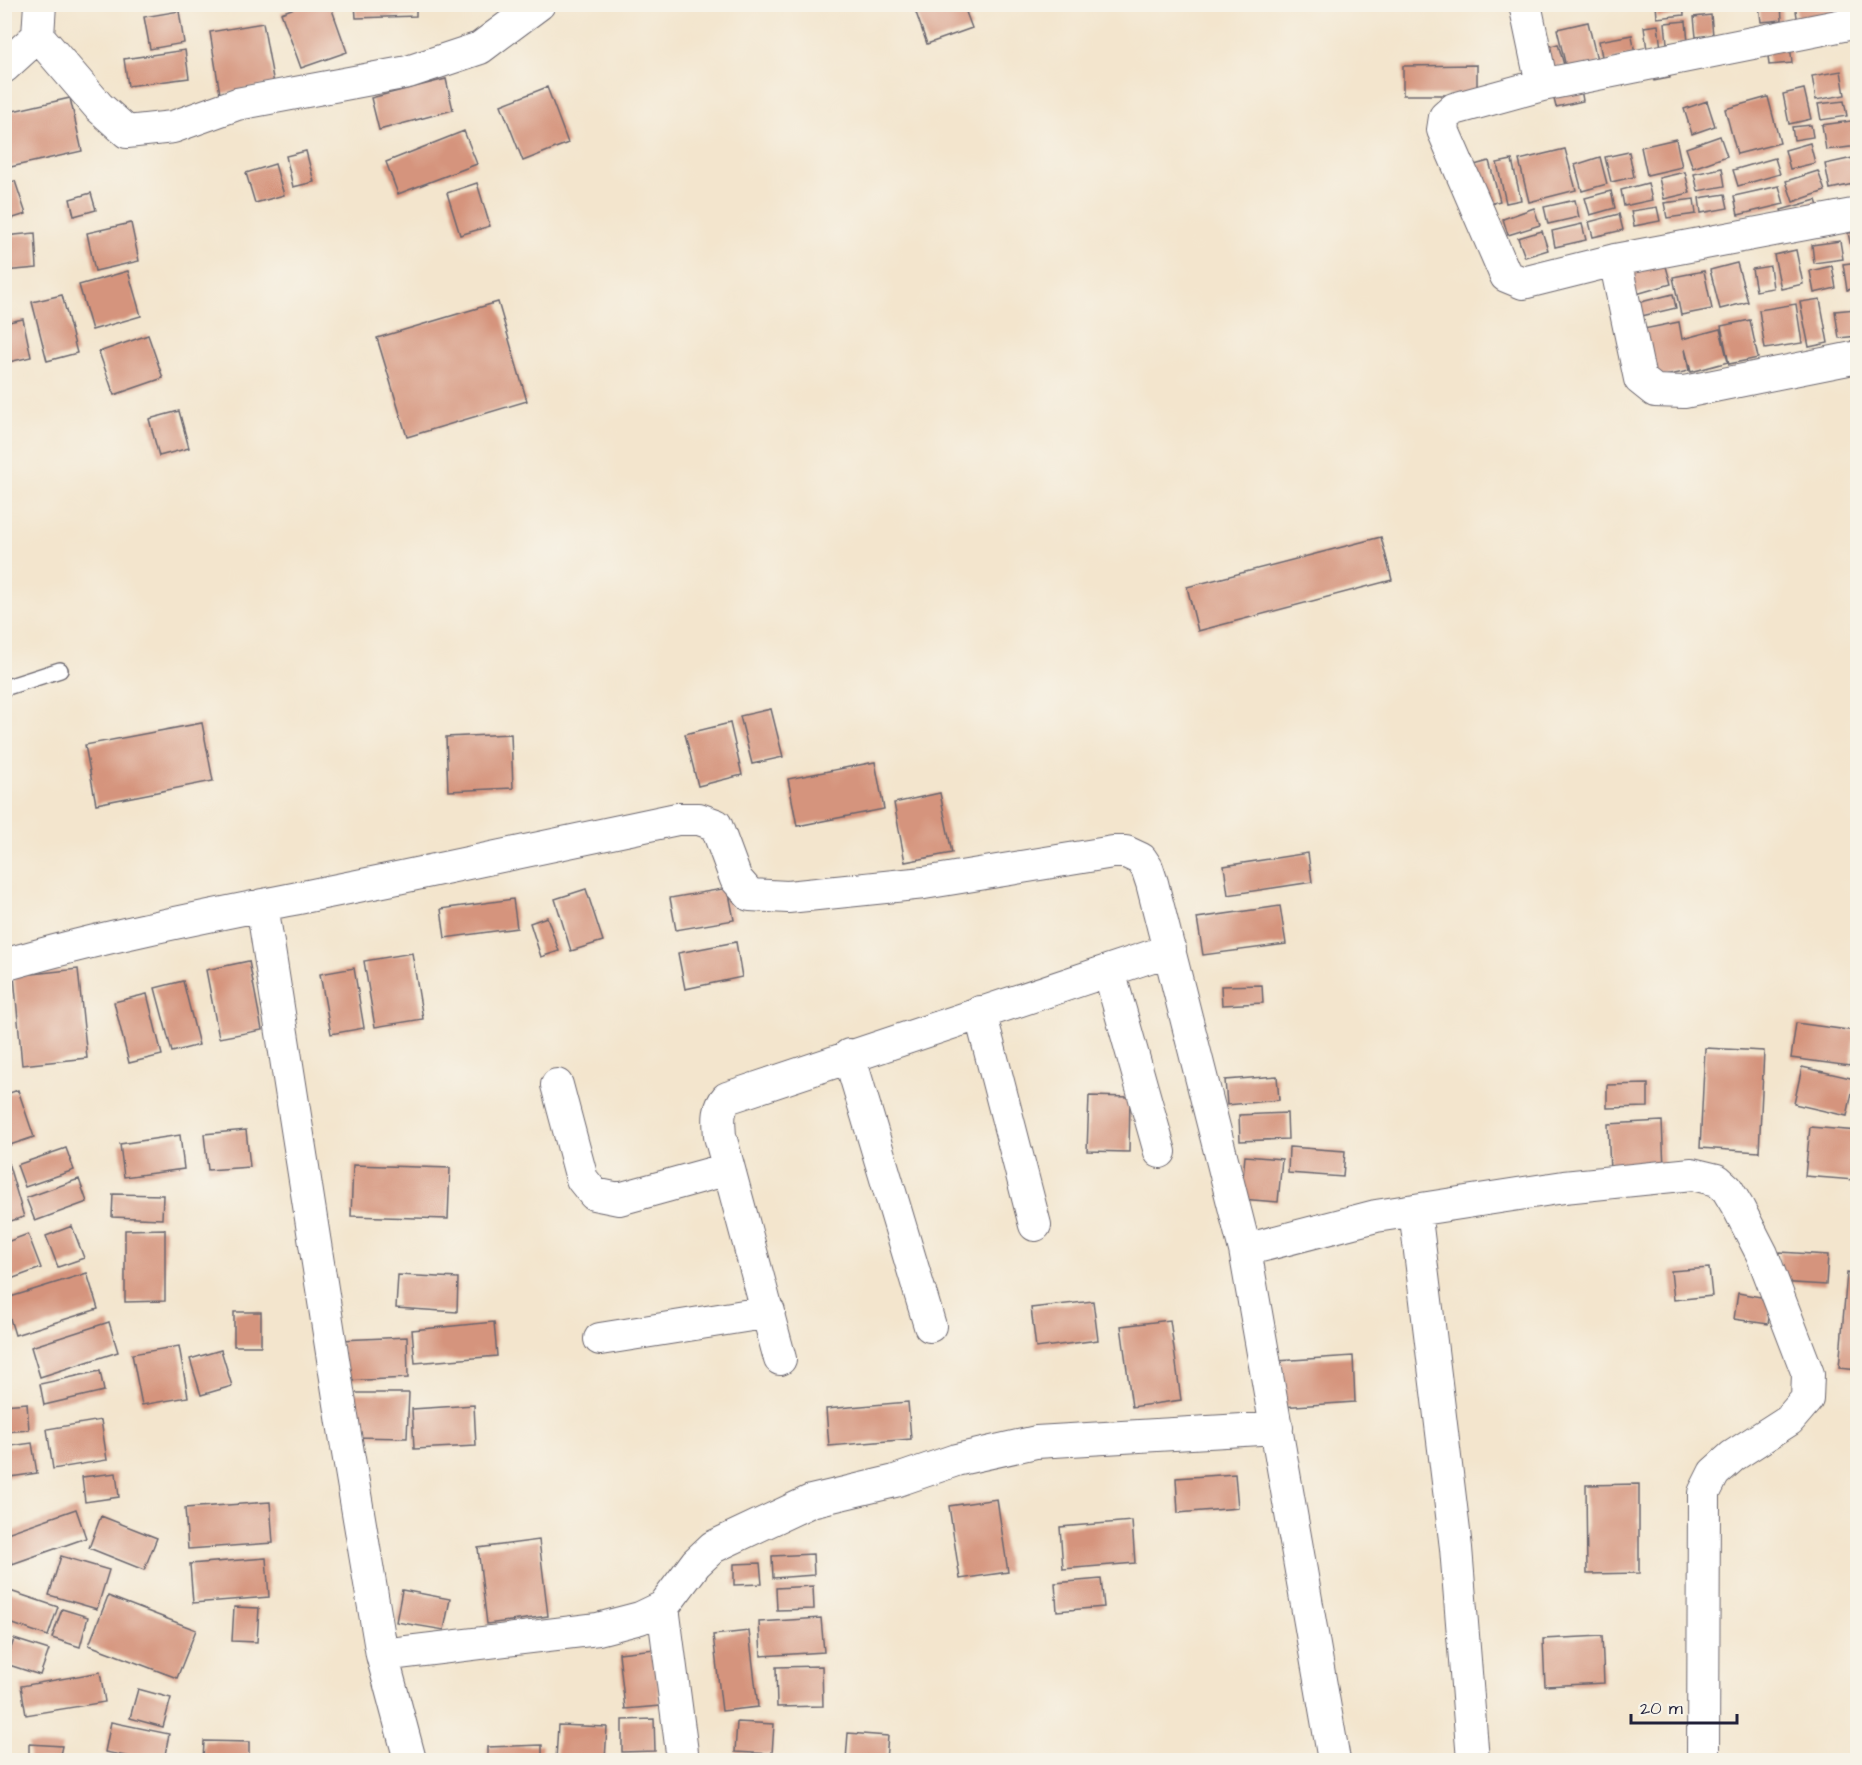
<svg xmlns="http://www.w3.org/2000/svg" width="1862" height="1765" font-family="'Architects Daughter',sans-serif">
<rect width="100%" height="100%" fill="#f7f3e8"/>
<filter id="ink" filterUnits="userSpaceOnUse"><feTurbulence type="fractalNoise" baseFrequency=".0167" numOctaves="2"/><feDisplacementMap in="SourceGraphic" scale="12" xChannelSelector="R" yChannelSelector="G"/><feConvolveMatrix kernelMatrix="1 2 1 2 8 2 1 2 1" color-interpolation-filters="sRGB"/></filter>
<filter id="wash" filterUnits="userSpaceOnUse"><feTurbulence type="fractalNoise" baseFrequency=".008" numOctaves="4" result="noise"/><feDisplacementMap in="SourceGraphic" scale="24" xChannelSelector="R" yChannelSelector="G"/><feGaussianBlur stdDeviation="1.35" result="paint"/><feColorMatrix in="noise" values="0 0 0 0 0 0 0 0 0 0 0 0 0 0 0 0 0 1.4 0 .05"/><feComposite in="paint" operator="in"/></filter>
<g filter="url(#wash)">
<rect width="100%" height="100%" fill="#f3e5cd"/>
<g id="blocks">
<path fill="#d5947d" d="M305 4H330L347 52 301 68 281 13Z
M355 4H416V16L356 18Z
M913 4H963L972 28 927 44Z
M1656 4H1683L1684 15 1657 18Z
M1691 4H1708V10L1692 11Z
M1781 4 1782 20 1761 22 1759 5Z
M1795 4H1839L1841 15 1798 23Z
M179 11 184 43 150 49 144 17Z
M1711 15 1713 35 1696 37 1694 17Z
M1686 21 1688 42 1667 43 1665 23Z
M1588 22 1598 64 1567 71 1557 29Z
M263 23 274 84 220 94 210 32Z
M1658 25 1661 49 1647 50 1644 27Z
M1632 35 1635 55 1603 62 1599 41Z
M1790 43 1792 63 1769 65 1767 46Z
M1558 44 1564 65 1543 71 1537 50Z
M185 50 189 78 128 86 124 59Z
M1477 65V95H1403V66Z
M1667 65 1670 78 1654 81 1651 69Z
M1841 71 1845 95 1816 100 1812 76Z
M446 79 453 110 379 130 371 98Z
M547 87 568 143 523 161 501 105Z
M1581 89 1583 101 1556 107 1553 95Z
M1804 89 1811 119 1789 124 1783 94Z
M1768 97 1780 143 1737 154 1725 109Z
M70 98 82 151 6 168 4 113Z
M1707 101 1715 126 1692 134 1684 109Z
M1844 101 1847 116 1821 120 1818 104Z
M1858 120V146L1826 150 1822 125Z
M1811 125 1813 137 1794 140 1792 127Z
M464 131 477 164 398 194 386 162Z
M1720 136 1727 156 1693 168 1686 148Z
M1676 139 1682 167 1647 175 1641 147Z
M1810 143 1815 163 1790 169 1785 150Z
M1565 149 1576 190 1529 202 1519 160Z
M306 151 314 182 293 187 286 156Z
M1629 152 1634 177 1611 182 1605 157Z
M1600 157 1607 184 1582 191 1575 165Z
M1775 158 1780 174 1738 186 1733 170Z
M1853 158 1858 183 1830 189 1825 164Z
M1512 160 1521 200 1506 203 1497 163Z
M1489 161 1500 201 1479 207 1467 167Z
M275 164 284 195 255 203 246 173Z
M1722 168 1725 186 1698 191 1694 174Z
M1818 171 1825 191 1793 202 1786 181Z
M1685 172 1690 193 1664 199 1659 178Z
M15 181 26 214 4 221V184Z
M477 183 490 226 460 235 447 193Z
M1648 183 1652 200 1624 206 1621 190Z
M1779 186 1784 204 1738 215 1734 196Z
M1611 191 1615 208 1590 215 1585 198Z
M91 193 96 210 74 216 70 199Z
M1725 194 1728 208 1701 213 1699 198Z
M1694 199 1696 214 1667 218 1664 203Z
M1575 200 1579 217 1548 224 1544 207Z
M1816 200 1820 212 1785 222 1781 210Z
M1657 207 1660 221 1634 226 1631 211Z
M1534 208 1540 225 1508 235 1503 219Z
M1619 214 1623 230 1593 237 1589 222Z
M131 223 139 261 95 271 87 233Z
M1582 224 1586 240 1555 247 1552 231Z
M1542 231 1548 250 1525 257 1518 238Z
M1858 232V255L1853 256 1848 233Z
M35 233 37 268 4 271V236Z
M1840 241 1843 259 1814 263 1812 245Z
M1796 250 1803 284 1781 289 1774 255Z
M1858 262V288L1847 290 1843 264Z
M1665 263 1671 284 1633 295 1628 274Z
M1737 263 1748 302 1720 309 1710 270Z
M1770 266 1773 288 1756 291 1752 269Z
M1832 266 1836 288 1814 293 1810 271Z
M128 271 141 316 92 330 79 285Z
M1704 271 1712 309 1681 315 1673 277Z
M1673 294 1676 308 1633 318 1629 305Z
M62 295 77 353 47 361 32 302Z
M1820 299 1828 343 1809 347 1800 302Z
M498 302 527 401 407 437 377 338Z
M1796 304 1802 343 1765 349 1759 310Z
M1856 309 1858 336 1839 338 1835 311Z
M23 319 31 357 4 363V323Z
M1750 320 1758 358 1729 364 1721 326Z
M1679 322 1682 339 1720 329 1728 362 1691 372 1685 349 1689 371 1645 380 1634 331Z
M148 335 163 378 114 395 99 352Z
M179 411 189 448 159 456 149 419Z
M1381 537 1392 580 1198 631 1187 587Z
M771 709 783 757 752 764 740 716Z
M202 723 213 781 96 804 85 745Z
M730 723 742 775 698 786 685 734Z
M511 734 513 788 448 791 446 737Z
M875 762 884 809 797 826 788 779Z
M940 793 952 853 905 862 894 803Z
M1308 853 1312 882 1228 895 1224 866Z
M728 888 734 920 676 930 670 898Z
M586 889 603 941 571 951 555 899Z
M513 899 517 928 445 938 441 909Z
M1280 906 1286 944 1203 955 1197 918Z
M547 917 559 951 541 957 530 923Z
M736 942 742 977 685 989 678 953Z
M412 953 423 1019 375 1027 364 961Z
M249 961 262 1030 219 1038 206 970Z
M354 968 364 1028 331 1034 320 974Z
M78 969 87 1058 22 1065 14 976Z
M183 981 199 1045 172 1052 155 988Z
M1262 985 1263 1003 1222 1005 1221 986Z
M147 994 162 1055 129 1063 114 1002Z
M1796 1023 1855 1031 1850 1066 1791 1058Z
M1705 1048 1764 1051 1759 1152 1700 1148Z
M1802 1067 1855 1079 1847 1116 1794 1104Z
M1277 1076 1279 1100 1227 1105 1225 1080Z
M1648 1084V1107L1607 1108V1085Z
M18 1090 34 1137 4 1147V1095Z
M1089 1096 1130 1097 1129 1152 1087 1151Z
M1287 1113 1288 1139 1240 1141 1239 1115Z
M1662 1121 1664 1169 1610 1172 1608 1124Z
M1810 1127 1858 1131 1854 1180 1805 1176Z
M246 1130 250 1167 208 1170 204 1134Z
M180 1135 184 1169 124 1177 120 1144Z
M1289 1147 1345 1151 1343 1177 1288 1173Z
M66 1148 74 1170 25 1187 17 1165Z
M1245 1156 1282 1159 1278 1202 1241 1199Z
M7 1159 24 1217 4 1223V1160Z
M353 1165 450 1168 448 1219 351 1216Z
M79 1179 87 1202 35 1221 26 1198Z
M113 1194 163 1195 162 1219 112 1217Z
M72 1226 84 1258 58 1267 46 1236Z
M165 1229V1301L125 1302V1230Z
M28 1234 41 1268 8 1280 4 1272V1243Z
M1780 1252 1828 1255 1826 1285 1778 1282Z
M1709 1268 1712 1296 1674 1300 1671 1271Z
M87 1273 98 1309 15 1335 4 1299Z
M1847 1273 1858 1274V1370L1839 1368Z
M398 1275 458 1278 457 1312 396 1308Z
M1738 1293 1772 1299 1768 1324 1734 1319Z
M1093 1301 1098 1340 1036 1348 1031 1308Z
M234 1312H261V1346H234Z
M1170 1320 1181 1400 1132 1407 1121 1326Z
M109 1322 118 1352 40 1377 31 1347Z
M494 1322 497 1356 415 1363 412 1330Z
M407 1337 408 1378 343 1381 341 1340Z
M179 1346 188 1397 142 1405 132 1354Z
M221 1350 232 1386 201 1395 190 1359Z
M1353 1356 1355 1402 1280 1407 1277 1361Z
M100 1371 104 1391 44 1405 40 1384Z
M354 1393H409L407 1438 352 1437Z
M908 1402 911 1439 829 1446 826 1409Z
M27 1403 29 1430 4 1432V1405Z
M474 1405 476 1446 414 1449 412 1409Z
M101 1420 107 1460 53 1469 47 1429Z
M32 1443 37 1473 4 1478V1447Z
M116 1473 119 1497 85 1502 82 1477Z
M1235 1474 1238 1508 1178 1513 1176 1478Z
M1639 1484V1573L1587 1574 1586 1485Z
M997 1499 1008 1572 960 1579 949 1506Z
M270 1502 273 1543 188 1549 185 1508Z
M76 1509 86 1538 12 1564 4 1542V1534Z
M101 1516 157 1538 144 1570 89 1548Z
M1132 1521 1135 1563 1063 1569 1060 1527Z
M539 1540 548 1616 487 1624 478 1548Z
M813 1554 814 1575 773 1578 772 1556Z
M61 1556 109 1570 97 1609 49 1595Z
M266 1558 269 1597 193 1603 190 1564Z
M760 1563 762 1584 734 1585V1564Z
M1101 1579 1104 1607 1057 1611 1055 1583Z
M813 1586 814 1609 777 1610 776 1588Z
M4 1589 58 1607 48 1636 4 1621Z
M402 1590 450 1599 444 1630 396 1622Z
M108 1596 196 1630 177 1678 89 1645Z
M234 1607 259 1608 257 1642 232 1641Z
M62 1609 88 1617 80 1647 52 1638Z
M821 1618 824 1652 761 1656 759 1622Z
M749 1631 758 1707 722 1711 713 1635Z
M1602 1636 1604 1683 1545 1686 1543 1639Z
M14 1639 49 1650 40 1675 6 1664Z
M655 1649 660 1706 625 1709 619 1653Z
M822 1666 823 1706 777 1707 776 1667Z
M100 1672 105 1702 26 1715 21 1686Z
M138 1689 171 1698 163 1727 130 1718Z
M654 1719 655 1751 622 1752V1720Z
M111 1722 169 1734 164 1760H146L105 1752Z
M737 1722 774 1724 772 1754 735 1752Z
M558 1725 607 1727 605 1760H556Z
M848 1733 888 1736 886 1760H846Z
M204 1741 249 1742V1760H203Z
M29 1744 62 1746 59 1760H29Z
M542 1745V1760H487V1747Z"/>
</g>
</g>
<g filter="url(#ink)">
<use href="#blocks" fill-opacity="0" stroke="#6b666e" stroke-width="1.5"/>
<g fill="none" stroke-linecap="round" stroke-linejoin="round">
<defs>
<path id="lane" d="M4 688 60 670"/>
<path id="street" d="M1525 4 1542 85
M1858 22 1542 85 1454 109 1445 117 1443 130 1506 276 1523 283 1615 260 1858 214
M38 36 99 107 127 132 173 127 237 104 408 72 480 48 539 4
M4 67 38 36 40 4
M1615 260 1640 379 1655 391 1684 392 1858 357
M262 905 343 1423 382 1655
M4 965C107 935 213 915 318 894 438 870 558 845 677 819H699L716 825 736 879 750 895 788 897 924 883 1113 852H1126L1141 859 1147 868 1152 883 1245 1250 1334 1760
M1109 971 1160 1152
M980 1012 1035 1225
M849 1055 930 1326
M557 1085 582 1179 594 1194 619 1199 728 1169
M1415 1210 1456 1548 1473 1760
M1245 1250 1376 1216 1564 1187 1692 1174 1717 1180 1727 1189 1739 1209 1762 1254 1808 1374 1807 1399 1789 1420 1733 1456 1714 1473 1704 1493 1703 1760
M600 1339 769 1312
M780 1359 720 1136C719 1121 717 1110 727 1098L1170 950
M663 1607 683 1760
M410 1760 382 1655 598 1629 640 1618 663 1607 696 1563 713 1547 811 1501 895 1481 956 1460 1036 1442 1277 1428"/>
</defs>
<use href="#lane" stroke="#6b666e" stroke-width="18"/>
<use href="#street" stroke="#6b666e" stroke-width="34"/>
<use href="#lane" stroke="#fff" stroke-width="15"/>
<use href="#street" stroke="#fff" stroke-width="32"/>
</g>
</g>
<rect width="1862" height="1765" fill="none" stroke="#f7f3e8" stroke-width="24"/>
<path d="M1631 1714v9h106v-9" fill="none" stroke="#22223b" stroke-width="3"/>
<text x="1640" y="1714" font-size="18" fill="#22223b" stroke="#f7f3e8" stroke-width="4.5" paint-order="stroke">20 m</text>
</svg>
